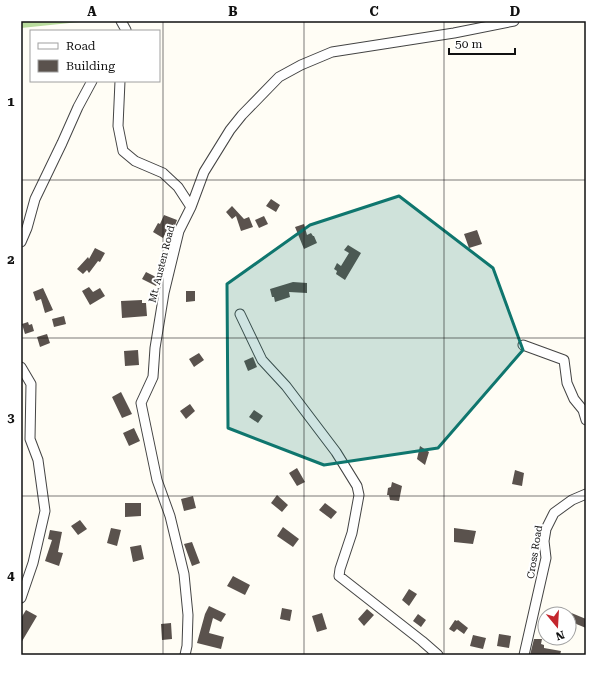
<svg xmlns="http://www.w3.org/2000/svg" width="607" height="676" font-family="'Roboto Serif',serif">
<rect width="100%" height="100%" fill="#fffdf5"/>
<path fill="#b9dc9c" d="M21 21H89L21 28Z"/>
<path fill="#5a524d" d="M271 199 280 205 276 212 266 206Z
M232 206 244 219 249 217 253 227 241 231 236 216 232 219 226 212Z
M164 215 177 220 174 228 169 226 163 238 153 232 158 223 160 224Z
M264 216 268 224 259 228 255 220Z
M304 224 307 235 311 233 313 236H314L317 243 304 249 295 227Z
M477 230 482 244 469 248 464 234Z
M348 245 361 253 345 280 336 274 337 271 334 269 337 263 341 266 349 253 344 250Z
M95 248 105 253 100 262 98 261 89 273 87 270 83 274 77 269 88 257 89 259Z
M146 272 160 279 156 286 142 279Z
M293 282 307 283V293L289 292 290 297 275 302 274 297H272L270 289Z
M89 287 93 292 100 288 105 296 90 305 82 291Z
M43 288 53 310 45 313 41 299 36 301 33 292Z
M186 291H195V301L186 302Z
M142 300V303H146L147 316 122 318 121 301Z
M64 316 66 324 54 327 52 319Z
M28 322 29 325 32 324 34 331 25 334 22 324Z
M47 334 50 343 40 347 37 337Z
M138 350 139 365 125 366 124 351Z
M199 353 204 360 194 367 189 359Z
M253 357 257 367 248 371 244 361Z
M121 392 132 414 122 418 112 397Z
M190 404 195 411 186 419 180 411Z
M254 410 263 416 258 423 249 417Z
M134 428 140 441 129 446 123 433Z
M420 446 429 452 425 465 417 459Z
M297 468 305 482 297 486 289 473Z
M515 470 524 473 522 486 512 484Z
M392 482 402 486 399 501 390 500 389 495H387L388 488 391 487Z
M277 495 288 505 282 512 271 503Z
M193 496 196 508 184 511 181 499Z
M125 503H141V516L125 517Z
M325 503 337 512 331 519 319 510Z
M80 520 87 529 78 535 71 526Z
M283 527 299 539 293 547 277 536Z
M111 528 121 530 117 546 107 543Z
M454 528 476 531 473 544 454 542Z
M50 530 62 532 58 552 63 553 59 566 45 561 52 540 48 539Z
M192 542 200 563 192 566 184 544Z
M141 545 144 559 133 562 130 547Z
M233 576 250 585 245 595 227 586Z
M409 589 417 594 409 606 402 600Z
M209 606 226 614 221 622 213 618 209 633 224 637 221 649 197 643 205 614Z
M282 608 292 610 290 621 280 619Z
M367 609 374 615 364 626 358 619Z
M26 610 37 616 21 643V618Z
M569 612 586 619V628L569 621Z
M322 613 327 629 317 632 312 616Z
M418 614 426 620 421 627 413 621Z
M455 620 457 621 458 620 468 628 464 634 457 629 454 632 449 629Z
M171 623 172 639 162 640 161 624Z
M499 634 511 636 509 648 497 646Z
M473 635 486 638 483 649 470 646Z
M534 639H542L541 644 544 645V648L561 651 560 655H530Z"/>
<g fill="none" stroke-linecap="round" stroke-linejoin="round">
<defs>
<path id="minor" d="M121 21 126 30 125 31
M120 81 118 126 123 151 135 161 163 173 178 187 191 207
M21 242 27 228 35 199 62 143 78 107 92 81
M240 314 262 360 286 386 336 452 357 486 359 495 352 533 340 569 339 576 422 641 438 655
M523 345 564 360 567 383 574 399 583 410 586 420
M21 367 31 384 30 439 38 460 45 511 33 563 21 598
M185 655 187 646 188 615 184 574 170 516 157 480 141 403 153 377 155 348 164 293 179 231 191 207 204 172 230 130 242 115 279 77 301 65 332 52 454 33 514 21
M524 655 546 558 544 541 546 529 554 513 572 500 586 494"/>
</defs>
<use href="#minor" stroke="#444" stroke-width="11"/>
<use href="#minor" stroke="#fff" stroke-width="9"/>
</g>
<path fill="#0f766e" fill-opacity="0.2" stroke="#0f766e" stroke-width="3" stroke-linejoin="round" d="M399 196 493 268 523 350 438 448 324 465 228 428 227 284 310 225Z"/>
<path fill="none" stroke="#111" stroke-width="1" stroke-opacity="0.55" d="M163 21V655M304 21V655M444 21V655M21 180H586M21 338H586M21 496H586"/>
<g text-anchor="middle" stroke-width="4" stroke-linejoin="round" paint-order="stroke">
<g font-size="10" fill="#111" stroke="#fff">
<text transform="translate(161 264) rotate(-76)" y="4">Mt. Austen Road</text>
<text transform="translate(534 552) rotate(-81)" y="4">Cross Road</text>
</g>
</g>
<rect width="607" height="676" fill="none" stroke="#ffffff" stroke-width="44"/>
<rect x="30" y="30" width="130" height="52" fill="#ffffff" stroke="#a0a0a0"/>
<rect x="38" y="43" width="20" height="6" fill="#ffffff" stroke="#a0a0a0"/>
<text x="66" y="50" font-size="12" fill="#111111">Road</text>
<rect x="38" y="60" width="20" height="12" fill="#5a524d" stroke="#a0a0a0"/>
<text x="66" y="70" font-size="12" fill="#111111">Building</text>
<g transform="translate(557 626) rotate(162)"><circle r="19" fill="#ffffff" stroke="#a0a0a0"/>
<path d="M0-3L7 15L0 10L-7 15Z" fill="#c4262e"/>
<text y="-6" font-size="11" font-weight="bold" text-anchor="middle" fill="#111111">N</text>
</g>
<path d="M449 48v6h66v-6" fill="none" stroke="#111111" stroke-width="2"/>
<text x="455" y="48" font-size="12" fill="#111111" stroke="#ffffff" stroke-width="3" paint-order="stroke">50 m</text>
<rect x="22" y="22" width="563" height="632" fill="none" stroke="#111" stroke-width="1.5"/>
<g font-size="13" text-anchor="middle" font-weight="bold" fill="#111">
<text x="92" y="16">A</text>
<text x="233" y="16">B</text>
<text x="374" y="16">C</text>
<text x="515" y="16">D</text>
<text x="11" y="106">1</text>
<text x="11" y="264">2</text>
<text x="11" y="422">3</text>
<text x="11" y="580">4</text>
</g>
</svg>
